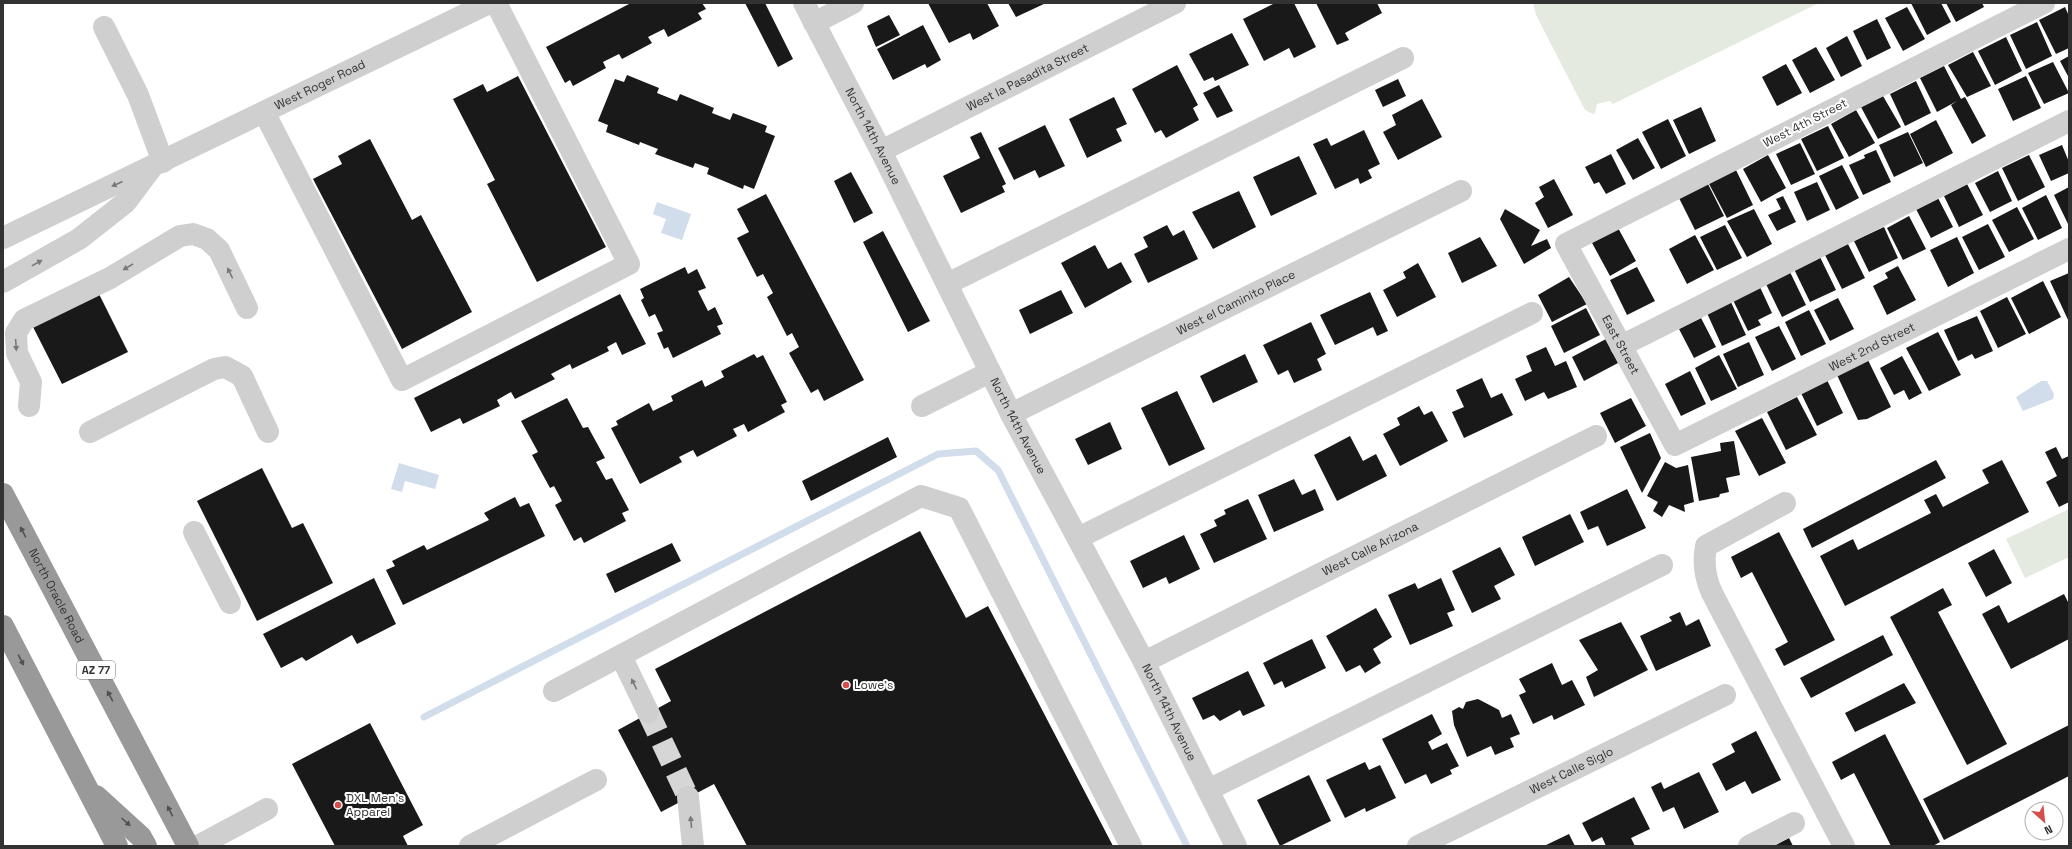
<svg xmlns="http://www.w3.org/2000/svg" width="2072" height="849" font-family="'Space Grotesk',sans-serif">
<rect width="100%" height="100%" fill="#fff"/>
<path fill="#e4eadf" d="M1533 3H1819L1613 104 1610 101 1597 104 1595 113 1593 114 1585 110 1536 15Z
M2069 509V557L2025 578 2006 539Z"/>
<path fill="#d1ddea" d="M657 202 691 214 682 240 661 233 666 219 653 214Z
M2041 381H2047L2054 394 2053 399 2023 411 2016 397Z
M399 463 439 475 435 489 405 481 402 492 391 489Z"/>
<g fill="none" stroke-linecap="round" stroke-linejoin="round">
<path stroke="#d1ddea" stroke-width="7" d="M424 717 938 454 976 451 998 470 1187 846"/>
</g>
<path fill="#191919" d="M631 3H702L706 9 698 13 702 19 668 37 664 29 648 37 652 43 622 59 619 54 603 62 606 68 573 86 570 80 565 83 546 47Z
M745 3H765L793 59 778 67Z
M928 3H987L999 26 973 40 970 33 949 43Z
M1008 3H1046L1016 17Z
M1275 3H1294L1316 47 1294 58 1289 48 1264 61 1243 19Z
M1316 3H1377L1382 13 1345 33 1349 40 1337 45Z
M1911 3H1941L1951 22 1927 35Z
M1946 3H1982L1984 7 1956 22Z
M1907 7 1925 39 1903 51 1885 18Z
M2065 7 2069 16V48L2056 54 2039 20Z
M889 15 900 35 876 47 867 26Z
M1877 19 1891 48 1867 60 1853 31Z
M2037 22 2052 56 2026 69 2010 35Z
M923 25 941 60 927 68 925 64 893 80 877 49Z
M1232 33 1249 65 1215 81 1213 77 1204 81 1189 54Z
M1847 36 1862 66 1841 77 1826 48Z
M2006 37 2022 71 1995 85 1978 51Z
M1816 47 1835 80 1810 93 1792 60Z
M1973 52 1991 86 1967 97 1948 65Z
M2069 56V78L2060 61Z
M2053 62 2069 93 2044 104 2028 73Z
M1786 64 1802 93 1777 106 1762 77Z
M1177 65 1198 105 1193 108 1199 120 1166 138 1161 130 1155 133 1132 89Z
M1944 66 1961 99 1965 97 1986 136 1972 144 1951 105 1957 101 1937 112 1920 78Z
M627 75 659 88 657 93 677 101 680 94 714 108 712 113 730 120 733 113 767 126 765 132 775 136 754 189 744 185 743 189 707 174 709 168 695 163 693 168 655 154 658 149 640 142 639 145 606 132 608 125 598 121 615 79 624 82Z
M518 76 606 247 537 282 487 184 495 180 453 99 483 84 487 92Z
M2026 76 2041 108 2013 121 1998 89Z
M1398 79 1406 96 1383 107 1375 90Z
M1916 81 1931 113 1905 126 1890 94Z
M1219 85 1233 111 1217 118 1203 93Z
M1883 96 1901 127 1878 139 1861 107Z
M1114 97 1127 124 1116 129 1122 141 1087 158 1069 119Z
M1422 99 1442 137 1398 160 1383 132 1396 125 1392 115Z
M1701 107 1716 141 1689 154 1673 120Z
M1856 110 1875 143 1849 157 1831 124Z
M1668 119 1686 156 1661 169 1642 132Z
M1936 120 1953 153 1926 167 1910 134Z
M1045 125 1065 166 1039 178 1035 170 1014 180 998 148Z
M1828 126 1844 158 1817 171 1801 139Z
M1364 130 1380 164 1368 170 1372 178 1360 184 1358 178 1335 189 1313 144 1327 138 1331 146Z
M981 132 1006 184 1002 186 1005 192 961 213 943 176 980 158 970 137Z
M1908 132 1923 163 1894 177 1879 145Z
M1638 138 1655 168 1633 180 1616 150Z
M370 139 412 220 421 215 472 312 402 349 313 179 342 164 338 156Z
M1800 143 1815 174 1791 185 1776 154Z
M2062 145 2069 162V173L2051 181 2039 155Z
M1876 150 1891 182 1863 195 1849 165 1865 158 1864 155Z
M1611 154 1626 184 1606 194 1599 182 1594 184 1585 167Z
M1768 155 1786 188 1761 202 1743 169Z
M2029 155 2045 187 2018 201 2002 168Z
M1299 156 1317 194 1271 216 1253 177Z
M1842 165 1859 198 1836 210 1819 176Z
M1735 168 1753 205 1727 218 1708 182Z
M1998 171 2012 201 1990 212 1975 183Z
M851 172 873 213 854 223 834 181Z
M1554 179 1573 215 1548 228 1535 203 1544 197 1539 187Z
M1707 182 1724 216 1695 230 1678 196Z
M1817 182 1830 210 1807 221 1794 192Z
M1967 184 1983 215 1959 227 1944 196Z
M2069 187V226L2054 195Z
M1239 191 1256 227 1213 249 1192 212Z
M766 194 864 380 824 401 818 389 811 393 789 353 799 347 792 333 787 336 767 297 773 293 763 274 757 277 737 238 749 232 737 209Z
M2046 195 2062 228 2038 240 2022 208Z
M1783 196 1796 222 1777 231 1768 215 1781 209 1776 199Z
M1938 198 1953 227 1931 238 1916 209Z
M2017 207 2034 239 2009 252 1992 220Z
M1505 209 1540 230 1531 246 1547 239 1551 248 1524 264 1500 219Z
M1754 209 1772 244 1747 257 1727 221Z
M1909 216 1926 249 1903 260 1887 228Z
M1988 224 2005 257 1979 270 1962 237Z
M1167 225 1173 236 1184 230 1198 259 1148 283 1134 254 1148 247 1143 237Z
M1725 225 1742 258 1717 270 1700 237Z
M1617 226 1636 261 1610 276 1591 241Z
M1884 227 1898 258 1869 272 1854 241Z
M883 231 930 321 908 332 863 242Z
M1695 235 1714 270 1687 284 1669 249Z
M1480 237 1497 266 1462 283 1448 253Z
M1957 237 1974 273 1948 287 1930 250Z
M1847 242 1865 278 1842 289 1824 253Z
M1095 245 1108 269 1121 262 1132 282 1085 308 1061 263Z
M1819 255 1836 290 1810 302 1793 267Z
M1418 263 1436 297 1397 317 1383 290 1406 278 1403 272Z
M1898 266 1916 300 1887 315 1873 286 1888 278 1885 273Z
M685 267 688 274 697 269 706 288 698 291 708 311 715 307 723 324 717 326 721 334 673 358 668 347 664 349 657 333 663 331 655 314 649 317 641 300 644 298 640 289Z
M1637 267 1655 301 1627 315 1610 280Z
M1790 272 1806 305 1782 317 1766 284Z
M2069 273V322L2050 281Z
M1569 277 1587 304 1552 322 1538 295Z
M2043 281 2061 317 2029 334 2011 298Z
M1759 285 1772 313 1758 320 1761 325 1748 331 1732 298Z
M1061 290 1073 313 1030 334 1019 310Z
M98 292 128 352 62 384 32 325Z
M1370 292 1388 331 1377 336 1373 327 1335 345 1320 315Z
M620 294 646 344 622 355 616 342 607 347 609 351 572 369 570 364 551 374 555 379 515 399 511 392 497 400 500 406 463 424 460 418 431 432 414 398Z
M2007 297 2026 334 1998 348 1980 311Z
M1838 298 1854 329 1830 341 1814 310Z
M1730 300 1746 335 1722 346 1706 311Z
M1586 308 1600 335 1564 353 1551 326Z
M1809 310 1826 344 1801 356 1785 322Z
M1977 316 1993 351 1975 359 1972 354 1958 361 1944 330Z
M1701 318 1716 347 1694 358 1679 329Z
M1311 322 1326 354 1317 359 1322 370 1294 383 1288 370 1278 375 1263 345Z
M1779 326 1796 359 1772 371 1755 337Z
M1938 332 1961 375 1929 391 1906 348Z
M1606 339 1618 363 1584 381 1572 357Z
M1749 342 1764 375 1738 387 1723 354Z
M1546 347 1555 366 1566 361 1577 387 1548 399 1544 392 1525 401 1515 379 1532 371 1526 356Z
M754 354 757 358 763 355 787 402 781 405 785 412 748 432 744 424 733 429 737 436 697 457 693 450 679 457 682 462 640 484 611 428 618 425 616 421 649 403 653 411 673 401 671 396 702 380 705 387 724 377 721 371Z
M1245 354 1258 382 1213 403 1200 376Z
M1719 355 1737 389 1711 401 1695 368Z
M1902 356 1922 393 1909 400 1904 390 1894 395 1880 368Z
M1868 360 1891 407 1867 419 1858 420 1837 375Z
M1690 371 1706 404 1681 416 1665 384Z
M1482 378 1491 398 1502 393 1513 415 1464 438 1452 412 1464 407 1456 390Z
M1827 380 1843 413 1817 426 1801 393Z
M1177 391 1205 449 1169 466 1141 408Z
M1797 397 1817 435 1786 450 1767 412Z
M567 398 583 428 588 427 605 458 596 462 606 480 612 478 629 510 622 513 626 521 584 543 581 537 574 541 555 505 562 501 554 486 550 488 532 455 538 452 521 421Z
M1631 398 1646 426 1615 443 1600 413Z
M1419 406 1424 415 1432 411 1448 441 1400 466 1383 434 1400 425 1397 418Z
M1762 418 1786 463 1759 476 1735 431Z
M1110 422 1122 449 1088 465 1075 439Z
M1650 433 1661 458 1642 493 1620 447Z
M1350 436 1363 461 1376 454 1387 476 1337 501 1314 455Z
M888 437 897 457 811 501 802 481Z
M1734 441 1740 475 1726 478 1729 492 1720 494 1719 497 1699 501 1691 457 1721 451 1720 443Z
M2056 447 2062 459 2069 456V502L2059 507 2046 482 2057 476 2045 452Z
M1936 460 1946 478 1812 548 1803 529Z
M2002 460 2029 512 1845 606 1820 556 1853 539 1858 550 1931 513 1924 500 1936 494 1943 507 1989 483 1982 470Z
M1665 462 1676 468 1688 465 1694 502 1684 505 1685 512 1669 505 1662 517 1653 511 1658 502 1647 496Z
M262 468 292 528 303 523 333 583 257 621 197 501Z
M1294 479 1302 495 1315 489 1324 510 1274 532 1258 495Z
M1627 489 1646 528 1607 546 1598 526 1588 530 1580 512Z
M515 497 520 507 529 503 545 536 403 605 386 570 395 566 392 561 424 545 427 550 489 520 484 513Z
M1248 499 1267 539 1214 563 1200 534 1217 526 1214 520 1226 514 1224 510Z
M1570 514 1584 542 1535 566 1522 537Z
M920 531 966 618 988 606 1113 846H747L714 784 661 812 618 730 671 701 655 669Z
M1779 532 1835 640 1784 666 1775 649 1788 642 1752 572 1741 578 1731 557Z
M1184 535 1200 569 1169 584 1166 577 1143 588 1130 561Z
M672 543 681 561 615 593 606 574Z
M1500 547 1515 575 1494 586 1501 599 1472 613 1452 571Z
M1994 549 2012 583 1986 597 1968 563Z
M374 578 396 624 357 644 352 635 306 661 302 657 281 668 263 634Z
M1441 578 1455 610 1447 613 1453 626 1410 645 1388 595 1415 583 1418 589Z
M1943 588 1952 605 1938 612 2007 744 1967 765 1890 617Z
M2064 594 2069 604V639L2011 669 1982 614 1999 605 2008 623Z
M1376 608 1392 637 1373 649 1381 663 1365 673 1360 665 1346 672 1326 636Z
M1680 612 1686 626 1699 619 1711 646 1656 671 1640 636 1672 621 1669 617Z
M1621 622 1648 670 1594 697 1586 677 1598 670 1579 640Z
M1883 635 1893 655 1811 698 1800 678Z
M1312 639 1326 668 1285 688 1282 681 1274 685 1263 663Z
M1552 663 1562 685 1572 680 1585 705 1554 720 1552 715 1533 724 1519 695 1526 692 1519 679Z
M1248 671 1265 706 1243 716 1240 710 1220 721 1214 715 1203 720 1192 698Z
M1904 683 1916 703 1855 732 1845 713Z
M1478 699 1499 710 1502 718 1511 714 1520 734 1510 738 1514 747 1495 755 1491 746 1467 757 1454 725 1452 711 1459 707 1463 709 1466 702Z
M1432 714 1442 734 1428 742 1432 750 1447 743 1459 766 1450 770 1452 774 1431 784 1426 774 1405 784 1382 739Z
M370 723 423 825 403 836 408 846H335L292 764Z
M2069 725V776L1944 840 1923 799Z
M1756 731 1781 780 1752 794 1745 781 1726 791 1712 764 1735 752 1731 744Z
M1885 734 1940 842 1933 846H1891L1854 773 1841 780 1832 762Z
M1365 762 1369 770 1380 765 1396 798 1366 812 1365 808 1345 818 1326 780Z
M1699 772 1719 812 1684 829 1674 807 1663 812 1651 787 1661 782 1664 789Z
M1309 775 1331 821 1280 846 1257 800Z
M1634 797 1650 829 1631 838 1635 846H1606L1602 837 1592 842 1582 823Z
M1569 834 1575 846H1544Z
M1789 838 1793 846H1774Z"/>
<g fill="none" stroke-linecap="round" stroke-linejoin="round">
<path stroke="#d6d6d6" stroke-width="22" stroke-dasharray="22 11" stroke-linecap="butt" d="M648 712 688 797"/>
<g stroke="#cfcfcf" stroke-width="22">
<path id="s1" d="M804 3 881 151 1011 414 1144 662 1236 846"/>
<path id="s2" d="M2044 3 1566 244 1675 445 2069 249"/>
<path d="M814 23 853 3"/>
<path d="M104 27 138 95 163 162"/>
<path d="M264 112 402 380 629 264 496 3"/>
<path id="s3" d="M881 151 1175 3"/>
<path id="s4" d="M3 238 489 3"/>
<path d="M3 282 79 239 126 202 150 170"/>
<path d="M947 284 1403 58"/>
<path d="M1621 346 2069 121"/>
<path d="M29 406 31 382 17 353 16 333 24 320 110 278 180 236 193 234 207 239 219 250 247 308"/>
<path d="M922 406 990 372"/>
<path id="s5" d="M1011 414 1461 191"/>
<path d="M90 432 214 369 225 367 242 376 268 432"/>
<path d="M1785 503 1706 546C1703 562 1705 578 1712 593L1844 846"/>
<path d="M194 532 230 603"/>
<path d="M1078 538 1532 313"/>
<path d="M621 656 648 712"/>
<path id="s6" d="M1144 662 1596 436"/>
<path d="M554 691 921 496 959 508 1131 846"/>
<path d="M1208 790 1662 565"/>
<path d="M688 797 693 846"/>
<path d="M198 846 267 809"/>
<path d="M470 846 596 780"/>
<path id="s7" d="M1418 846 1725 695"/>
<path d="M1749 846 1794 823"/>
</g>
<g stroke="#999" stroke-width="22">
<path id="s8" d="M3 494 188 846"/>
<path d="M3 626 117 846"/>
<path d="M96 796 141 837 146 846"/>
</g>
</g>
<defs><path id="oneway-solid" d="M-6-.8H1V-3.2L6.5 0L1 3.2V.8H-6Z"/></defs>
<g fill="#797979">
<use href="#oneway-solid" transform="translate(117 184) rotate(155)"/>
<use href="#oneway-solid" transform="translate(37 263) rotate(-29)"/>
<use href="#oneway-solid" transform="translate(128 267) rotate(149)"/>
<use href="#oneway-solid" transform="translate(230 273) rotate(-116)"/>
<use href="#oneway-solid" transform="translate(16 345) rotate(86)"/>
<use href="#oneway-solid" transform="translate(634 684) rotate(-116)"/>
<use href="#oneway-solid" transform="translate(691 822) rotate(-95)"/>
</g>
<g fill="#515151">
<use href="#oneway-solid" transform="translate(23 532) rotate(-118)"/>
<use href="#oneway-solid" transform="translate(21 660) rotate(62)"/>
<use href="#oneway-solid" transform="translate(110 696) rotate(-118)"/>
<use href="#oneway-solid" transform="translate(170 811) rotate(-117)"/>
<use href="#oneway-solid" transform="translate(126 822) rotate(42)"/>
</g>
<g fill="#d44f49" stroke="#fff" stroke-width="1.5">
<circle cx="846" cy="685" r="4"/>
<circle cx="338" cy="805" r="4"/>
</g>
<g text-anchor="middle" stroke-width="4" stroke-linejoin="round" paint-order="stroke">
<rect fill="#fff" stroke="#707070" stroke-width="1" x="77" y="661" width="38" height="18" rx="3"/>
<g font-size="11" font-weight="bold" fill="#323232">
<text x="96" y="674">AZ 77</text>
</g>
<g font-size="12" fill="#323232" stroke="#fff">
<text dy="4" stroke="none"><textPath href="#s3" startOffset="164">West la Pasadita Street</textPath></text>
<text dy="4" stroke="none"><textPath href="#s4" startOffset="352">West Roger Road</textPath></text>
<text transform="translate(1805 123) rotate(-27)" y="4">West 4th Street</text>
<text dy="4" stroke="none"><textPath href="#s1" startOffset="150">North 14th Avenue</textPath></text>
<text dy="4" stroke="none"><textPath href="#s5" startOffset="251">West el Caminito Place</textPath></text>
<text dy="4" stroke="none"><textPath href="#s2" startOffset="650">East Street</textPath></text>
<text dy="4" stroke="none"><textPath href="#s2" startOffset="984">West 2nd Street</textPath></text>
<text dy="4" stroke="none"><textPath href="#s1" startOffset="474">North 14th Avenue</textPath></text>
<text dy="4" stroke="none"><textPath href="#s6" startOffset="253">West Calle Arizona</textPath></text>
<text dy="4" stroke="none"><textPath href="#s8" startOffset="115">North Oracle Road</textPath></text>
<text dy="4" stroke="none"><textPath href="#s1" startOffset="798">North 14th Avenue</textPath></text>
<text dy="4" stroke="none"><textPath href="#s7" startOffset="171">West Calle Siglo</textPath></text>
</g>
<g font-size="12" fill="#323232" stroke="#fff" text-anchor="start">
<text x="854" y="689">Lowe's</text>
<text x="346" y="802">DXL Men's<tspan x="346" dy="14">Apparel</tspan></text>
</g>
</g>
<rect width="2072" height="849" fill="none" stroke="#323232" stroke-width="8"/>
<g transform="translate(2044 821) rotate(153)"><circle r="19" fill="#ffffff" stroke="#adadad"/>
<path d="M0-3L7 15L0 10L-7 15Z" fill="#d44f49"/>
<text y="-6" font-size="11" font-weight="bold" text-anchor="middle" fill="#323232">N</text>
</g>
</svg>
